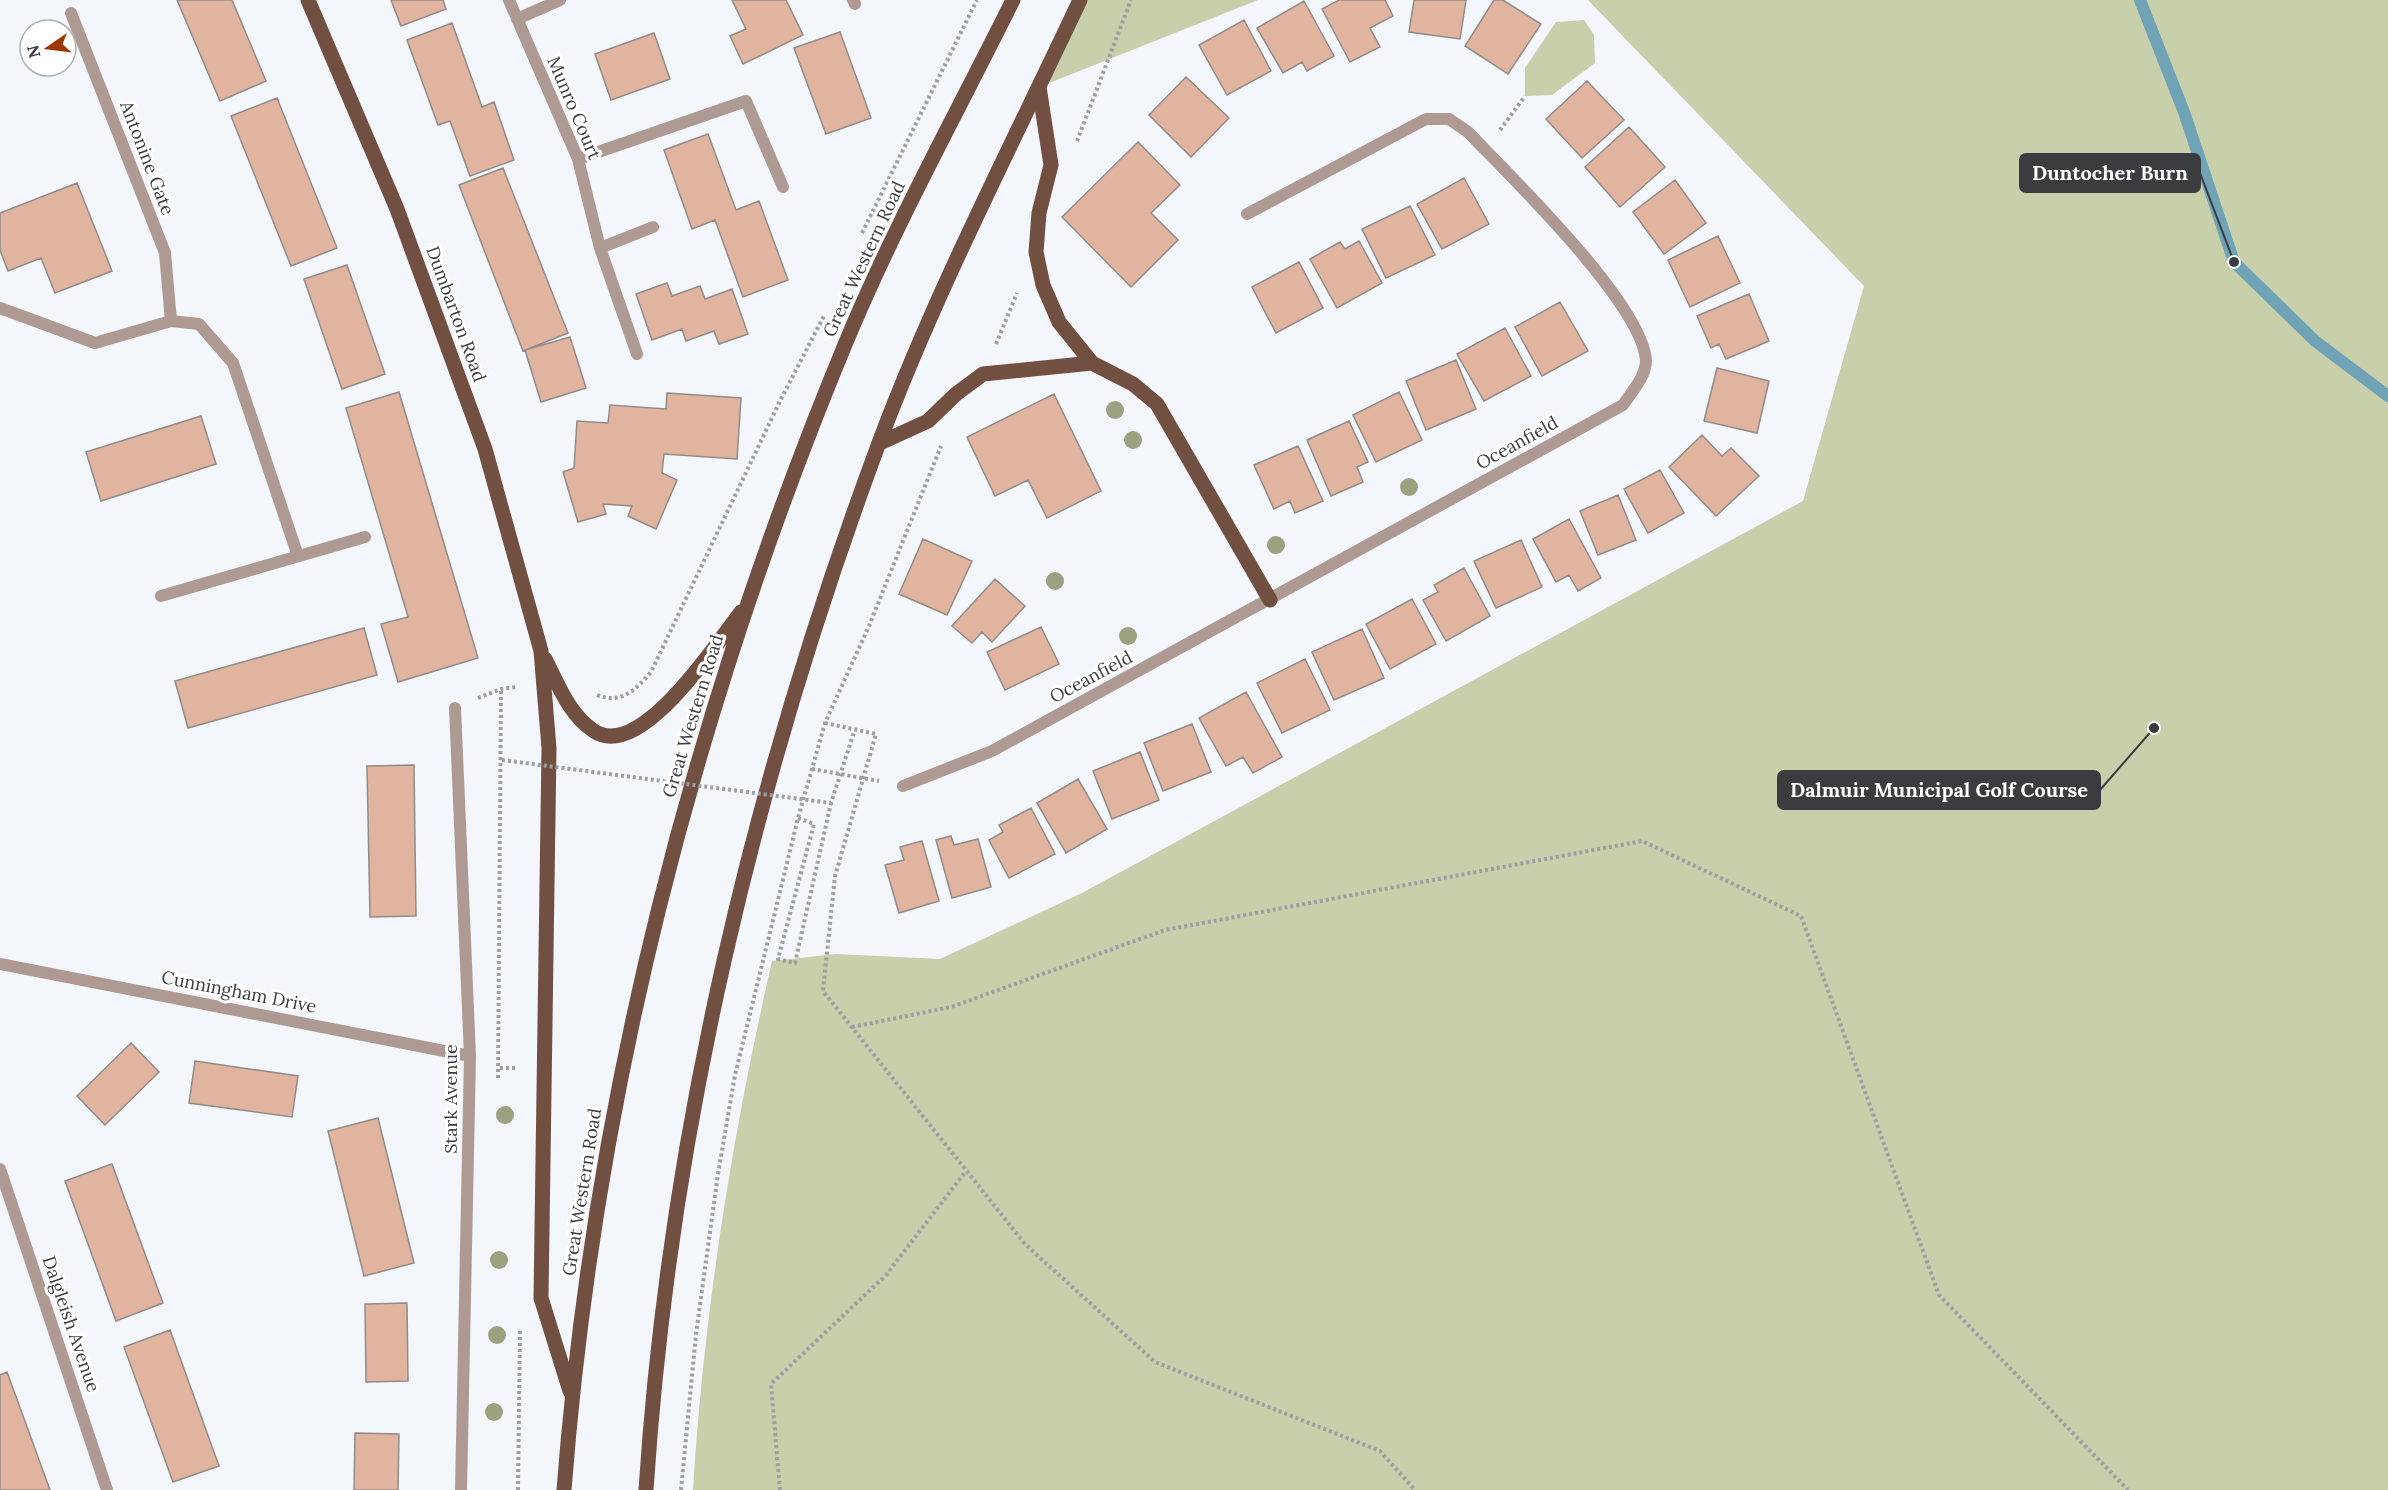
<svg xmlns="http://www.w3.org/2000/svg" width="2388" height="1490" font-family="Lora,serif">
<rect width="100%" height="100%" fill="#f3f6fb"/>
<path fill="#c7cfab" d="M1080 0H1258L1039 87Z
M1588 0H2388V1490H693C704 1311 732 1136 772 961L836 954 940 959 1082 893 1803 501 1864 286Z
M1584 20 1594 35 1595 63 1552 95 1525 96V68L1556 22Z"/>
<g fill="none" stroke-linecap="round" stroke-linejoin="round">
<path stroke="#71a3b7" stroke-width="12" d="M2140 0 2184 112 2234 262 2315 341 2388 396"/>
</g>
<path fill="#e0b49e" stroke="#928c89" stroke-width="1.5" d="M177 0H232L266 81 220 101Z
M391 0H443L446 9 401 26Z
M732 0H786L803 35 743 64 730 36 746 29Z
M1339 0H1385L1393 16 1370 28 1380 47 1350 62 1322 9Z
M1414 0H1466L1460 39 1409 32Z
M1494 0H1503L1541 24 1508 74 1465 46Z
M1304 1 1334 56 1307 71 1302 62 1283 73 1257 28Z
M1244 20 1271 71 1227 95 1199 45Z
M452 23 482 107 494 102 514 160 470 176 450 121 438 125 407 40Z
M840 32 871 118 826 134 794 48Z
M654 33 670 79 611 100 595 54Z
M1186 77 1229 118 1191 157 1149 115Z
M1587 81 1624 120 1582 158 1546 119Z
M277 98 337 248 291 266 231 116Z
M1629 127 1665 167 1620 207 1585 167Z
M708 134 736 210 759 201 788 280 743 297 715 220 692 229 664 150Z
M1138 142 1180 185 1151 213 1178 240 1131 287 1062 217Z
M503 168 568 333 523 351 459 185Z
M1464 178 1489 224 1442 249 1417 204Z
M1675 180 1706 223 1664 254 1633 212Z
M77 183 112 271 55 293 41 258 8 271 0 250V213Z
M1410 206 1435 255 1386 278 1362 229Z
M1718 236 1740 283 1690 307 1668 260Z
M1359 241 1382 283 1337 308 1310 259 1340 242 1345 249Z
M1299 262 1323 308 1276 333 1252 287Z
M347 265 385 374 342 389 304 279Z
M667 283 672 296 700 286 705 299 732 289 748 334 719 344 714 331 686 341 682 329 652 340 636 294Z
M1749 294 1769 341 1726 359 1719 344 1711 348 1697 316Z
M1560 302 1588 351 1542 376 1515 327Z
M1505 328 1531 376 1484 401 1457 354Z
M570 337 586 388 541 402 525 350Z
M1456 360 1476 409 1426 430 1406 381Z
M1717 368 1769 381 1757 433 1704 421Z
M399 392 478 658 398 682 381 624 408 617 346 408Z
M1399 392 1422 440 1376 462 1353 415Z
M667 393 741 398 737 459 664 454 662 473 677 480 656 529 628 516 632 506 603 504 606 514 578 522 563 472 574 468 577 421 608 423 610 405 666 409Z
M1054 394 1101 491 1047 518 1028 480 995 496 967 437Z
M201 416 216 464 101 501 86 452Z
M1349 421 1368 462 1357 467 1363 482 1331 496 1307 440Z
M1702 435 1722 456 1731 448 1759 476 1716 516 1669 467Z
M1298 446 1323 501 1295 513 1290 501 1274 509 1254 465Z
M1660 470 1684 513 1648 533 1624 489Z
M1618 495 1636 540 1598 555 1580 511Z
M1569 519 1601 578 1578 591 1569 575 1556 582 1533 539Z
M923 539 972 561 947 615 899 594Z
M1521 540 1542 587 1496 608 1474 561Z
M1464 568 1490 616 1446 641 1423 600 1438 592 1434 585Z
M995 579 1025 606 992 642 982 632 972 643 952 626Z
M1412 599 1436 644 1390 669 1366 624Z
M1041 627 1059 664 1005 690 987 652Z
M364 628 377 675 188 728 175 681Z
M1362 629 1384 678 1334 700 1312 652Z
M1305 659 1330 710 1282 733 1257 683Z
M1246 692 1282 757 1253 773 1243 757 1226 766 1199 718Z
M1192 724 1211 772 1163 791 1144 743Z
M1140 752 1159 800 1112 819 1093 771Z
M414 765 416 916 370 917 367 766Z
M1078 779 1107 829 1066 853 1037 803Z
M1031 808 1055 854 1009 878 989 840 1003 832 999 825Z
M951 836 954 845 978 839 991 887 952 898 936 840Z
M922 841 939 901 899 913 885 865 904 860 900 847Z
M131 1043 159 1072 105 1125 77 1096Z
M195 1061 298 1076 292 1117 189 1103Z
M378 1118 414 1263 364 1276 328 1131Z
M112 1164 163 1303 116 1321 65 1181Z
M407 1303 408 1381 366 1382 365 1304Z
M170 1330 219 1466 173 1482 124 1347Z
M7 1372 50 1490H0V1375Z
M355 1433 399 1434 398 1490H354Z"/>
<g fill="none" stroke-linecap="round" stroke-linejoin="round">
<path stroke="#9d9fa3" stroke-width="4" stroke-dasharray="3 3" stroke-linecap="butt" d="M1500 130 1525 96
M1077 141 1131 0
M862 233 977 0
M996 344 1017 293
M597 695C622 705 636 689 651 672L781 399 825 314
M478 698 501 689 516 687
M825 723 876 734 835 876 823 991 1025 1244 1155 1362 1380 1451 1415 1490
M812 769 879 781
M798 818 814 824 778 959 795 963 831 803
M852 1027 951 1007 1165 930 1642 841 1801 916 1939 1295 2128 1490
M500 1068H517
M498 1078 501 689
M518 1490 520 1329
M681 1490 696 1334 718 1174 735 1075 798 818 825 723 869 626 941 446
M780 1490 771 1384 886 1275 966 1171"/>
<path stroke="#ae9a92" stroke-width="12" d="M578 159 746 101 783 187"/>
<path stroke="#ae9a92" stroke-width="12" d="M509 0 578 159 600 248 637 354
M853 0 855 4
M71 13 165 253 171 321
M517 19 560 0
M600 248 653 227
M0 308 95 343 171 321 199 324 233 363 298 556
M161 596 365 537
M455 708 470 1056 461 1490
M903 786 992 751 1623 405C1631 393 1646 376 1646 361 1643 304 1510 176 1468 132L1449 119H1426L1247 214
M0 964 470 1056
M0 1169 107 1490"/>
<path stroke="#714f41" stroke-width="15" d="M308 0 397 209 485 449 541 651 549 748 541 1298 570 1391
M1039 87 1051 165 1039 213 1036 252 1043 285 1059 322 1092 363 1133 384 1157 404 1270 600
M880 443 928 421 956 394 983 374 1092 363
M545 659C558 684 569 715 594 731 640 762 717 643 741 612
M564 1490C594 1098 694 710 844 347 893 228 956 115 1013 0
M646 1490C669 1135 755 776 879 443 936 291 1011 147 1080 0"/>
<path stroke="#9d9fa3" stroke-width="4" stroke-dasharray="3 3" stroke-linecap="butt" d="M502 760 831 803 854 732"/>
</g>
<g fill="#9ba27f">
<circle cx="1115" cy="410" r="9"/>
<circle cx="1133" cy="440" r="9"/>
<circle cx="1409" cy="487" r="9"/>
<circle cx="1276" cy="545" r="9"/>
<circle cx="1055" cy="581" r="9"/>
<circle cx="1128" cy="636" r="9"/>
<circle cx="505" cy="1115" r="9"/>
<circle cx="499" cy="1260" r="9"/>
<circle cx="497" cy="1335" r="9"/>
<circle cx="494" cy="1412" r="9"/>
</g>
<g text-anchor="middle" stroke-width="6" stroke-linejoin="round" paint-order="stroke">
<g font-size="18" fill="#3b3c3f" stroke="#fff">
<text transform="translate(574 108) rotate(67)" y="6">Munro Court</text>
<text transform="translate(147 158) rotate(69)" y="6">Antonine Gate</text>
<text transform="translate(864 259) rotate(-65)" y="6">Great Western Road</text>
<text transform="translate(456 314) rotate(70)" y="6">Dumbarton Road</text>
<text transform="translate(1517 443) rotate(-29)" y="6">Oceanfield</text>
<text transform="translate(1091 677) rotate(-28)" y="6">Oceanfield</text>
<text transform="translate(693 716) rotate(-73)" y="6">Great Western Road</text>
<text transform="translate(239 992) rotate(11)" y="6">Cunningham Drive</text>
<text transform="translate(451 1099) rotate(-90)" y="6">Stark Avenue</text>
<text transform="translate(582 1192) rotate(-81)" y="6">Great Western Road</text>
<text transform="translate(71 1324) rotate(71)" y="6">Dalgleish Avenue</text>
</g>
</g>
<path fill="none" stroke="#3b3c3f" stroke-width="2" d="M2234 262L2200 173M2154 728L2100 790"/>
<g fill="#3b3c3f" stroke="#fff" stroke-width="2">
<circle cx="2234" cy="262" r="6"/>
<circle cx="2154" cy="728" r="6"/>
</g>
<g fill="#3b3c3f" stroke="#3b3c3f" stroke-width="2">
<rect x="2020" y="154" width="180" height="38" rx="6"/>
<rect x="1778" y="771" width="322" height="38" rx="6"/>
</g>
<g font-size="20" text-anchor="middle" font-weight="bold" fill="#fff">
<text x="2110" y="180">Duntocher Burn</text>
<text x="1939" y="797">Dalmuir Municipal Golf Course</text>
</g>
<g transform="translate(48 48) rotate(256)"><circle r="28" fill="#ffffff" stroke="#b1b1b2" stroke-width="1.5"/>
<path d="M0-4.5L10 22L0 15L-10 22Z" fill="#9c3801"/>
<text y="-9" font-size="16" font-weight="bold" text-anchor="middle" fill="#3b3c3f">N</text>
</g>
</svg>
